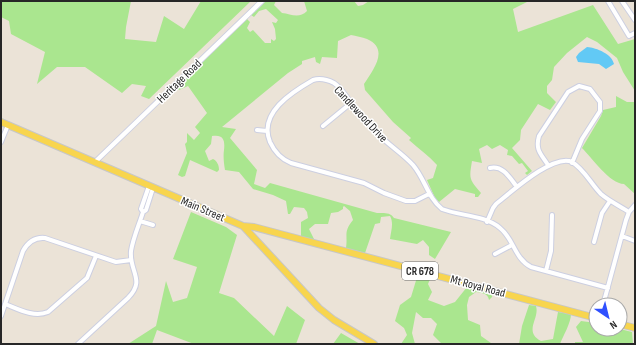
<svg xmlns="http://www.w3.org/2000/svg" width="636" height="345" font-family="'Sofia Sans Condensed',sans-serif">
<rect width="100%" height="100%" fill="#ebe3d7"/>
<path fill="#aae68f" d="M1 1H131L126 27 125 39 156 42 164 16 184 29 201 1H251L149 99 141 96 146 86 132 84 122 93 85 67H57L37 84 45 52 11 34 9 21 1 17Z
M266 1H276L274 5 282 13C291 14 299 19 307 11L304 1H354L358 6 363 5 369 1H529L513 9 518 32 593 5 618 44 635 39V91L623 72 617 58 597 42 587 37 567 53 554 67 552 80 547 86V93L556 102 550 110 538 104 521 130 520 140 512 148 532 171 527 175 525 173 528 171 522 163 519 164 512 156 507 155 508 150 500 145 492 149 487 145 479 149 482 163 472 161C469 179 469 179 481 193L478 197H475V194L455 189 439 202 435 198 427 180 433 178 437 165C429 156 419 149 409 140L411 138 393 122 365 90 364 84C373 70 390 49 367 39 362 37 356 36 351 35L338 41 337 58 322 57 320 64 316 62 315 57 302 61V64L288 73 222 127 236 129 230 138 257 170 254 184 265 188 270 183 377 213C384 213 390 212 394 218L451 232 435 259 429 255V247L423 240 417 244 390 239C391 231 394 223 390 216L381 217 380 223 375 224 365 253 346 248C348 235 343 232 353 220L350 211 344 206 343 207V209L338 212 331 213 328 224H315L309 229 315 241 301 236V222L308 218 307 212 304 208 294 207 290 214H288L286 201 273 195 253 189 239 172 225 170C224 164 223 156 224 150 225 141 224 134 212 136L211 144 205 151 209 161 213 159C217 161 219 165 219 170L217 172 190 160 185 176 182 177 178 175 187 153 185 144 187 142V133L194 140 200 133 195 127 207 113 188 86 179 90 176 87 247 19 250 22 247 28 250 32 253 30 265 43H271V39L274 41 276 39 275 29 272 22 276 23 278 20 266 9 259 11 254 17 251 15Z
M616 96 627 102H635V194L624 184C610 184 592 158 582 148L601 116 603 110 616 107Z
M191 212 226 227 237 235 219 293 234 298 274 336 287 306 305 320 296 344H194L157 330 152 344H128L156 326 166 281 173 302 187 298 197 267 173 259Z
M418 274 431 277 428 284 432 292 428 300 444 306 455 302 467 287 493 294 492 297 489 300C488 293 482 293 476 292L469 297 467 305 468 320 480 325 481 336 491 343 495 344H442L433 335 437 324 431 318H423L416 312 412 333 415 344H401L407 335 404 328 395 321 400 305 411 297Z
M529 305 536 306C540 319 523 331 541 341L553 339 558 312 571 314C571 323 563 336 560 344H519L522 326Z
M581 321 596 323V329H620L632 332 633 344H575V342H583L576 327Z
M341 333 360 344H333Z"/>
<path fill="#62c9f5" d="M587 47C597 48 612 54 614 64L606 69 599 64 578 62 576 57 579 53Z"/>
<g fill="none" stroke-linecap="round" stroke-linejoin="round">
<defs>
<path id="minor" d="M608 1 629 36 635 33
M622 1 635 20
M323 126 351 103
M257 130 267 131
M1 142 8 125
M548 165C541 154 535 150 539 136L568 92 579 86 590 89 600 102V111L582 139 572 163
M490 168C503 165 510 178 517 187
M429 194 415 201H406L384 193 364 183 291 163C281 159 275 153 270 142 258 113 292 92 313 80 320 78 328 80 334 83 342 88 346 97 352 104 360 114 368 123 376 132 387 144 402 153 413 165 425 179 428 198 442 209 460 216 485 215 500 228 514 239 514 258 531 267L608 288
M143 212 141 209 149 186
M140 221 153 225
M487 222 493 208 496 204C510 193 554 153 572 162 584 169 591 184 601 194 609 201 620 206 629 212
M622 236 635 241
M594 242 602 213 610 201
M495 254 512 245
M546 271 551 251 552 215
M5 304C18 309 34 318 48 312L87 278 96 256
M603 305 626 220 629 212 635 205
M1 316 23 251C28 242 35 237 45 238L113 261 116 262 131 260
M78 344 128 298C146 280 129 272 131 251 133 238 139 225 143 212L146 210 153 188"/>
<path id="tertiary" d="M95 162 262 1"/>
<path id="primary" d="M1 122 243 226 319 308 334 320 374 344
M243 226 254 227 596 318
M620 324 635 328"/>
</defs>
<use href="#minor" stroke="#cccfe1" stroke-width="6"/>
<use href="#tertiary" stroke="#cccfe1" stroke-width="6"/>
<use href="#primary" stroke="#c7c7c7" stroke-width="8"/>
<use href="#minor" stroke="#fff" stroke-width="4"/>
<use href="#tertiary" stroke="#fff" stroke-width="4.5"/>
<use href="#primary" stroke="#f8d54e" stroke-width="6"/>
</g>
<g text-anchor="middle" stroke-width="3" stroke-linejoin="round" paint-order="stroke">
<rect fill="#fff" stroke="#686868" stroke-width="1" x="402" y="262" width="36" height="18" rx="3"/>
<g font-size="11" font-weight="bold" fill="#272727">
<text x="420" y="275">CR 678</text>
</g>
<g font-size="12" fill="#272727" stroke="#fff">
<text transform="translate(179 81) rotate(-44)" y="4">Heritage Road</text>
<text transform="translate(361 114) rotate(47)" y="4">Candlewood Drive</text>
<text transform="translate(203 209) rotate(23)" y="4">Main Street</text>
<text transform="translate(478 286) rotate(15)" y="4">Mt Royal Road</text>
</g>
</g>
<rect width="636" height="345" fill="none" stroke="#272727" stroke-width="4"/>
<g transform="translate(608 317) rotate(145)"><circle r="19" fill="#ffffff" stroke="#a9a9a9"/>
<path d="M0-3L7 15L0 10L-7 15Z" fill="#2f50ff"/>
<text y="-6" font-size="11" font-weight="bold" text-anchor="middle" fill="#272727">N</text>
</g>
</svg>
